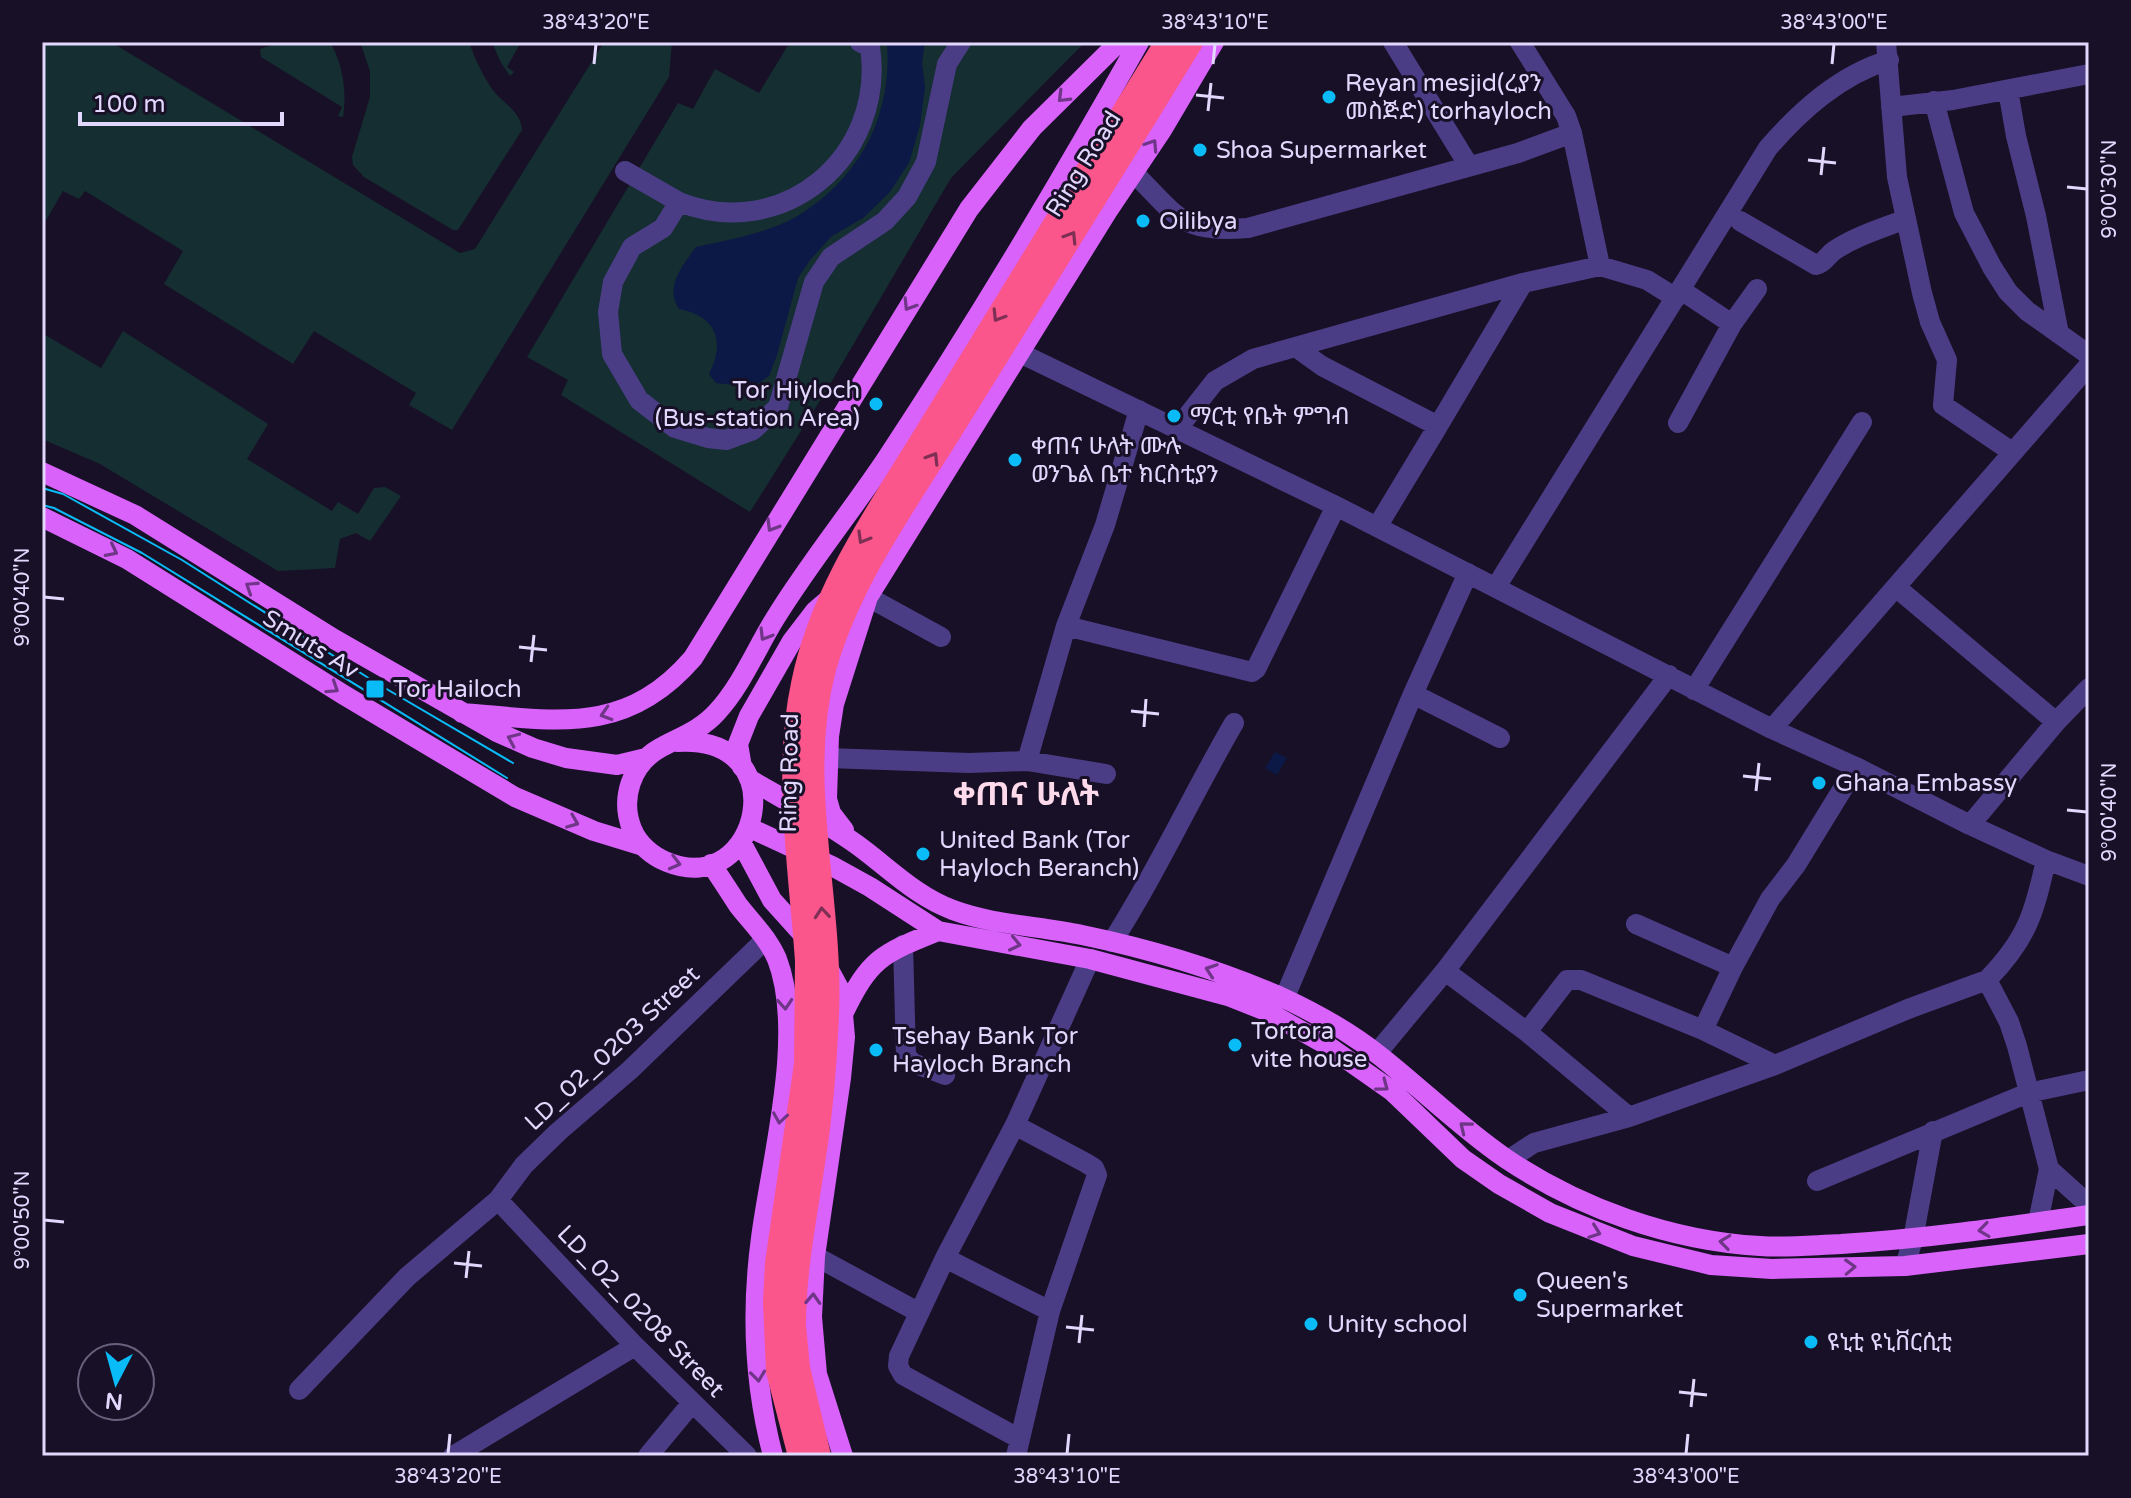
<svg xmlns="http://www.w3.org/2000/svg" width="2131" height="1498" font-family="'Varela Round','Noto Sans Ethiopic',sans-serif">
<rect width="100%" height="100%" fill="#181027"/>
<path fill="#142e31" d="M42 42H111L460 253 475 249 604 42H672L669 77 452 430 409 405 416 393 314 331 293 364 164 284 183 251 85 191 79 199 63 191 45 222 42 220Z
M282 42H330C343 64 347 92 343 117L338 116 342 107 261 57 260 49Z
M360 42H469C475 59 482 74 492 89 502 103 521 111 522 130L458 230H453L364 177 353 165 352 157 370 97V71Z
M492 42H521L507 67 514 72 510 76 500 61Z
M790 42H1085L951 178 826 391 750 512 561 395 568 380 527 357 678 103 693 109 715 69 759 93Z
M123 331 268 424 247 459 332 511 338 502 358 514 374 488 385 487 401 496 370 541 356 533 340 539 335 568 278 571 100 464 42 439V333L101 368Z"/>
<path fill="#0c1845" d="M887 42H925L922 62 925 87 920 125 909 163 889 193 863 218 832 236 810 260 798 278 777 355 769 376 753 387 716 383 709 374C726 341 716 316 679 309 664 287 683 265 696 247 727 240 768 233 796 217 860 179 893 115 887 42Z
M1275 752 1287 758 1277 775 1265 768Z"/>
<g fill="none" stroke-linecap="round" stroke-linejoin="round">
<path stroke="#4b3d85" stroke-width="20" d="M1393 42 1469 166
M1520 42 1566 116 1572 133 1600 266
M1886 42 1897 177 1922 293 1930 322 1947 360 1943 405 2012 452
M2008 90 2016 136 2036 216 2059 334
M1934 101 1964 213 1992 267 2008 292 2027 311 2089 355
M1891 107 1953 100 2089 74
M625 171 679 202 663 228 632 247 613 282 608 312 612 354 639 400 675 428 708 438 726 440 753 430 778 407 814 282 831 257 885 221 907 197 926 162 947 64 961 42
M1134 173C1179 218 1181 233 1248 228L1518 153 1572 133
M679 202C783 243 886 157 870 47L860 42
M1740 221 1816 265C1825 263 1827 255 1835 250 1856 236 1883 228 1906 219
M1732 324 1757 289
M1297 348 1322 366 1438 426 1523 283
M1020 353 1336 506 1772 729 1856 767 1970 825 2046 860 2089 876
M1678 423 1732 324 1681 290
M1178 428 1215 381 1253 359 1523 283 1600 266 1647 280 1676 298
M1377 527 1438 426
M1496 587 1768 148C1801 110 1840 75 1889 60
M1897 588 2056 722
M868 597 941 637
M1066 626 1252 672 1256 669 1336 506
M1694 690 1862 422
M1413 694 1500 738
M1772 729 2089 365
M828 758 969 763 1027 761 1106 774
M1027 761 1066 626 1105 525 1139 410
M1970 825 2056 722 2089 688
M1636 924 1733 967
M1112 942C1157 872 1192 795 1234 723
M903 945 906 1056 913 1063 945 1075
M1284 999 1413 694 1468 573
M1703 1030 1733 967 1770 899 1796 865 1856 767
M1527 1032 1445 971 1669 675
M1377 1053 1445 971
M1629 1117 1527 1032 1567 980H1581L1703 1030 1775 1065
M1015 1125 1086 1163 1094 1168 1097 1175 1050 1311 1016 1456
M1508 1160 1534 1143 1629 1117 1775 1065 1908 1009 1987 980
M2049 1169 2089 1205
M1817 1181 2028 1093 2089 1080
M498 1200 635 1346 747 1456
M2038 1222 2049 1169 2017 1046 2009 1022 1987 980C2027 939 2034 914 2046 860
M815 1256 918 1312
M945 1258 1050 1311
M1905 1266 1913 1239 1933 1131
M299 1390 407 1277 498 1200 524 1165 558 1132 630 1070 766 939
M1020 1439 903 1375 898 1366 899 1356 945 1258 1015 1125 1090 959
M453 1456 635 1346
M648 1456 692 1403"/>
<path stroke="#d962fb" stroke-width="20" d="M42 472 135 515 334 639 497 732 533 748 566 758 617 765 646 758
M42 517 127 559 344 695 515 797 594 831 643 846
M462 713C555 720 625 737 693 658L969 209 1032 128 1119 42
M677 742C798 734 760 900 667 862 652 856 638 844 632 829 620 799 631 764 660 748 680 737 701 730 717 712 742 685 757 647 776 617 810 562 851 512 887 458 976 323 1060 183 1139 42
M742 767 738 744 749 716 792 641 815 611 829 599
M749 779C785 800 822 820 856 844 888 867 915 896 953 910 993 925 1040 926 1082 935 1150 949 1216 969 1279 996 1314 1012 1350 1032 1380 1056 1422 1089 1461 1128 1505 1158 1579 1208 1671 1241 1760 1246 1787 1248 1814 1245 1841 1244 1924 1239 2006 1227 2089 1215
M750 828 832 866 870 887 938 931 1090 959 1228 996 1266 1011 1325 1044 1392 1091 1463 1159 1499 1184 1550 1213 1633 1246 1711 1265 1772 1269 1905 1266 2089 1244
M844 830 831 813 827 799 829 736 834 704 868 597 1107 212 1162 130 1214 42
M741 842 772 900 808 940
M711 864C720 877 729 891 738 905 752 923 768 938 777 959 806 1034 771 1160 761 1238 751 1312 754 1384 773 1456
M827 966 841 992 845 1037 841 1078 815 1256 812 1317 817 1374 843 1456
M843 1014C870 958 881 954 938 931"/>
<path stroke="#fa568c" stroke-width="24" d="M1127 107 1167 42
M1145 117 1191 42
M794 1325 798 1368 819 1456
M800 1456 778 1371 775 1302 777 1263 806 1064 807 961"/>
<path stroke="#09bcf8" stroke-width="2" d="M42 488 63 494 182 560 378 684 513 763
M42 505 54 508 142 553 507 778"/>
<path stroke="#fa568c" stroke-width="24" d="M807 961C801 871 784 772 803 684 822 589 881 508 931 426 996 319 1062 213 1127 107
M794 1325C794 1270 805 1217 813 1163 821 1114 825 1063 827 1014 832 899 794 782 824 669 848 583 902 508 949 433 1014 327 1080 222 1145 117"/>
</g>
<defs><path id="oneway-chevron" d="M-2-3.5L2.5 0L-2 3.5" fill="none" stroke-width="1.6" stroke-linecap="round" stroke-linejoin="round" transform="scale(2)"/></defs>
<g stroke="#6f3586">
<use href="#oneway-chevron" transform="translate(1063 97) rotate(135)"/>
<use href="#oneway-chevron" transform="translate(1152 145) rotate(-57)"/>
<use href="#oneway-chevron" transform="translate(909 305) rotate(122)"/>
<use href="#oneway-chevron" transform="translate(772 526) rotate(121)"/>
<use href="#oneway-chevron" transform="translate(112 551) rotate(27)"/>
<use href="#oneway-chevron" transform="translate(251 587) rotate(-147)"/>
<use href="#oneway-chevron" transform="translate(765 635) rotate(121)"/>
<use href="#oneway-chevron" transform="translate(333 688) rotate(33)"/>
<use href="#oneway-chevron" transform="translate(606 714) rotate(163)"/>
<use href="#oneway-chevron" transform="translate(513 739) rotate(-156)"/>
<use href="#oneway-chevron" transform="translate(573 822) rotate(22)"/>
<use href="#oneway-chevron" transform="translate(675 863) rotate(14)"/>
<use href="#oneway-chevron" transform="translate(1015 944) rotate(12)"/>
<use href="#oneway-chevron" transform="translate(1211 970) rotate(-161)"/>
<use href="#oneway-chevron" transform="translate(785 1004) rotate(86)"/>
<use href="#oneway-chevron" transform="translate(1383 1086) rotate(37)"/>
<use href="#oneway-chevron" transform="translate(780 1118) rotate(99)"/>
<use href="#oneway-chevron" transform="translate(1465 1127) rotate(-141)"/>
<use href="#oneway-chevron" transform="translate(1984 1230) rotate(172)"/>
<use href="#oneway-chevron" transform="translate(1595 1232) rotate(20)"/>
<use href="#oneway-chevron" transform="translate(1725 1242) rotate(-173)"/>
<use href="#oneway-chevron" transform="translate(1850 1267) rotate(-2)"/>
<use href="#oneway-chevron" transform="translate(813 1299) rotate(-87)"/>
<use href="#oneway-chevron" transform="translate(758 1376) rotate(83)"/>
</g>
<g stroke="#7e3054">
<use href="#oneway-chevron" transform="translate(1071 237) rotate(-58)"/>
<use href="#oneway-chevron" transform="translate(998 316) rotate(122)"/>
<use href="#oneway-chevron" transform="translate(933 458) rotate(-58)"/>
<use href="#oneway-chevron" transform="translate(863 538) rotate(120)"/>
<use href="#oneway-chevron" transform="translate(822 913) rotate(-95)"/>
</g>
<path fill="none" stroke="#e2d8fe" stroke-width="3" d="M594 64 596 44M1213 64 1215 44M1832 64 1834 44M1196 95 1224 98M1208 111 1211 83M1808 160 1836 163M1821 175 1824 147M2067 187 2087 189M44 597 64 599M519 647 547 650M531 662 534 635M1131 711 1159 714M1144 727 1146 699M1743 776 1771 779M1756 791 1759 763M2067 810 2087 812M44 1220 64 1222M454 1263 482 1266M466 1278 469 1251M1066 1327 1094 1330M1079 1343 1082 1315M1679 1392 1707 1395M1691 1407 1694 1379M448 1454 450 1434M1067 1454 1069 1434M1686 1454 1688 1434"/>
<g fill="#09bcf8" stroke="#181027" stroke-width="3">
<circle cx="1329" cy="97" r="8"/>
<circle cx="1200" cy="150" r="8"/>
<circle cx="1143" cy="221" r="8"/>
<circle cx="876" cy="404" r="8"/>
<circle cx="1174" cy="416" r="8"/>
<circle cx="1015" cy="460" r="8"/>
<rect x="365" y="679" width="20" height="20" rx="4"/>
<circle cx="1819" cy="783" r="8"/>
<circle cx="923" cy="854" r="8"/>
<circle cx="1235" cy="1045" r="8"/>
<circle cx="876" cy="1050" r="8"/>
<circle cx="1520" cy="1295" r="8"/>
<circle cx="1311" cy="1324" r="8"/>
<circle cx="1811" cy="1342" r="8"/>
</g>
<g text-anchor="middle" stroke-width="6" stroke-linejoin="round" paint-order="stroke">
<g font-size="24" fill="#e2d8fe" stroke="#181027" text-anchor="start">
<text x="1345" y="91">Reyan mesjid(ረያን<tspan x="1345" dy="28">መስጅድ) torhayloch</tspan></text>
<text x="1216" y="158">Shoa Supermarket</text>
<text x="1159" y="229">Oilibya</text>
<text x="860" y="398" text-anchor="end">Tor Hiyloch<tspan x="860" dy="28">(Bus-station Area)</tspan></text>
<text x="1190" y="424">ማርቲ የቤት ምግብ</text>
<text x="1031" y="454">ቀጠና ሁለት ሙሉ<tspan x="1031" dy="28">ወንጌል ቤተ ክርስቲያን</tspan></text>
<text x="393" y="697">Tor Hailoch</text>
<text x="1835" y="791">Ghana Embassy</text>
<text x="939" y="848">United Bank (Tor<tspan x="939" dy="28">Hayloch Beranch)</tspan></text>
<text x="1251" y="1039">Tortora<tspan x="1251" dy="28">vite house</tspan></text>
<text x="892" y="1044">Tsehay Bank Tor<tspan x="892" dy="28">Hayloch Branch</tspan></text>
<text x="1536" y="1289">Queen's<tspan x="1536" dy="28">Supermarket</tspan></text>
<text x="1327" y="1332">Unity school</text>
<text x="1827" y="1350">ዩኒቲ ዩኒቨርሲቲ</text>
</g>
<g font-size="24" fill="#e2d8fe" stroke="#181027">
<text transform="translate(1083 164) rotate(-58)" y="8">Ring Road</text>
<text transform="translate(311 644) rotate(32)" y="8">Smuts Av</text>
<text transform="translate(789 773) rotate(-89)" y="8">Ring Road</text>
<text transform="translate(612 1048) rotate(-43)" y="8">LD_02_0203 Street</text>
<text transform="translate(641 1311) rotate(46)" y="8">LD_02_0208 Street</text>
</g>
<g font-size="32" font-weight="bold" fill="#fedaeb" stroke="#181027">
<text x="1026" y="805">ቀጠና ሁለት</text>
</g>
</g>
<rect width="2131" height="1498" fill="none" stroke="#181027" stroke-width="88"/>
<g transform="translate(116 1382) rotate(186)"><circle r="38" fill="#181027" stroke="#69607d" stroke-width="2"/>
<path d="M0-6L14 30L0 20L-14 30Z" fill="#09bcf8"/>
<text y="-12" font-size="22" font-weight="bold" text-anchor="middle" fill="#e2d8fe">N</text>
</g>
<path d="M80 112v12h202v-12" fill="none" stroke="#e2d8fe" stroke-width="4"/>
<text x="92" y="112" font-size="24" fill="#e2d8fe" stroke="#181027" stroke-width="6" paint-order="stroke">100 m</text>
<rect x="44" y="44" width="2043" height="1410" fill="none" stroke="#e2d8fe" stroke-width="3"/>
<g font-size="20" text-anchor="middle" fill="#e2d8fe">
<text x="596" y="29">38°43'20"E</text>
<text x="1215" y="29">38°43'10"E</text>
<text x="1834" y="29">38°43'00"E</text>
<text transform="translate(2109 189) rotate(-90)" y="7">9°00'30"N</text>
<text transform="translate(22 597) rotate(-90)" y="7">9°00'40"N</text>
<text transform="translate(2109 812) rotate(-90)" y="7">9°00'40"N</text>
<text transform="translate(22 1220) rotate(-90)" y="7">9°00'50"N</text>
<text x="448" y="1483">38°43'20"E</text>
<text x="1067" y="1483">38°43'10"E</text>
<text x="1686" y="1483">38°43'00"E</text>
</g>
</svg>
